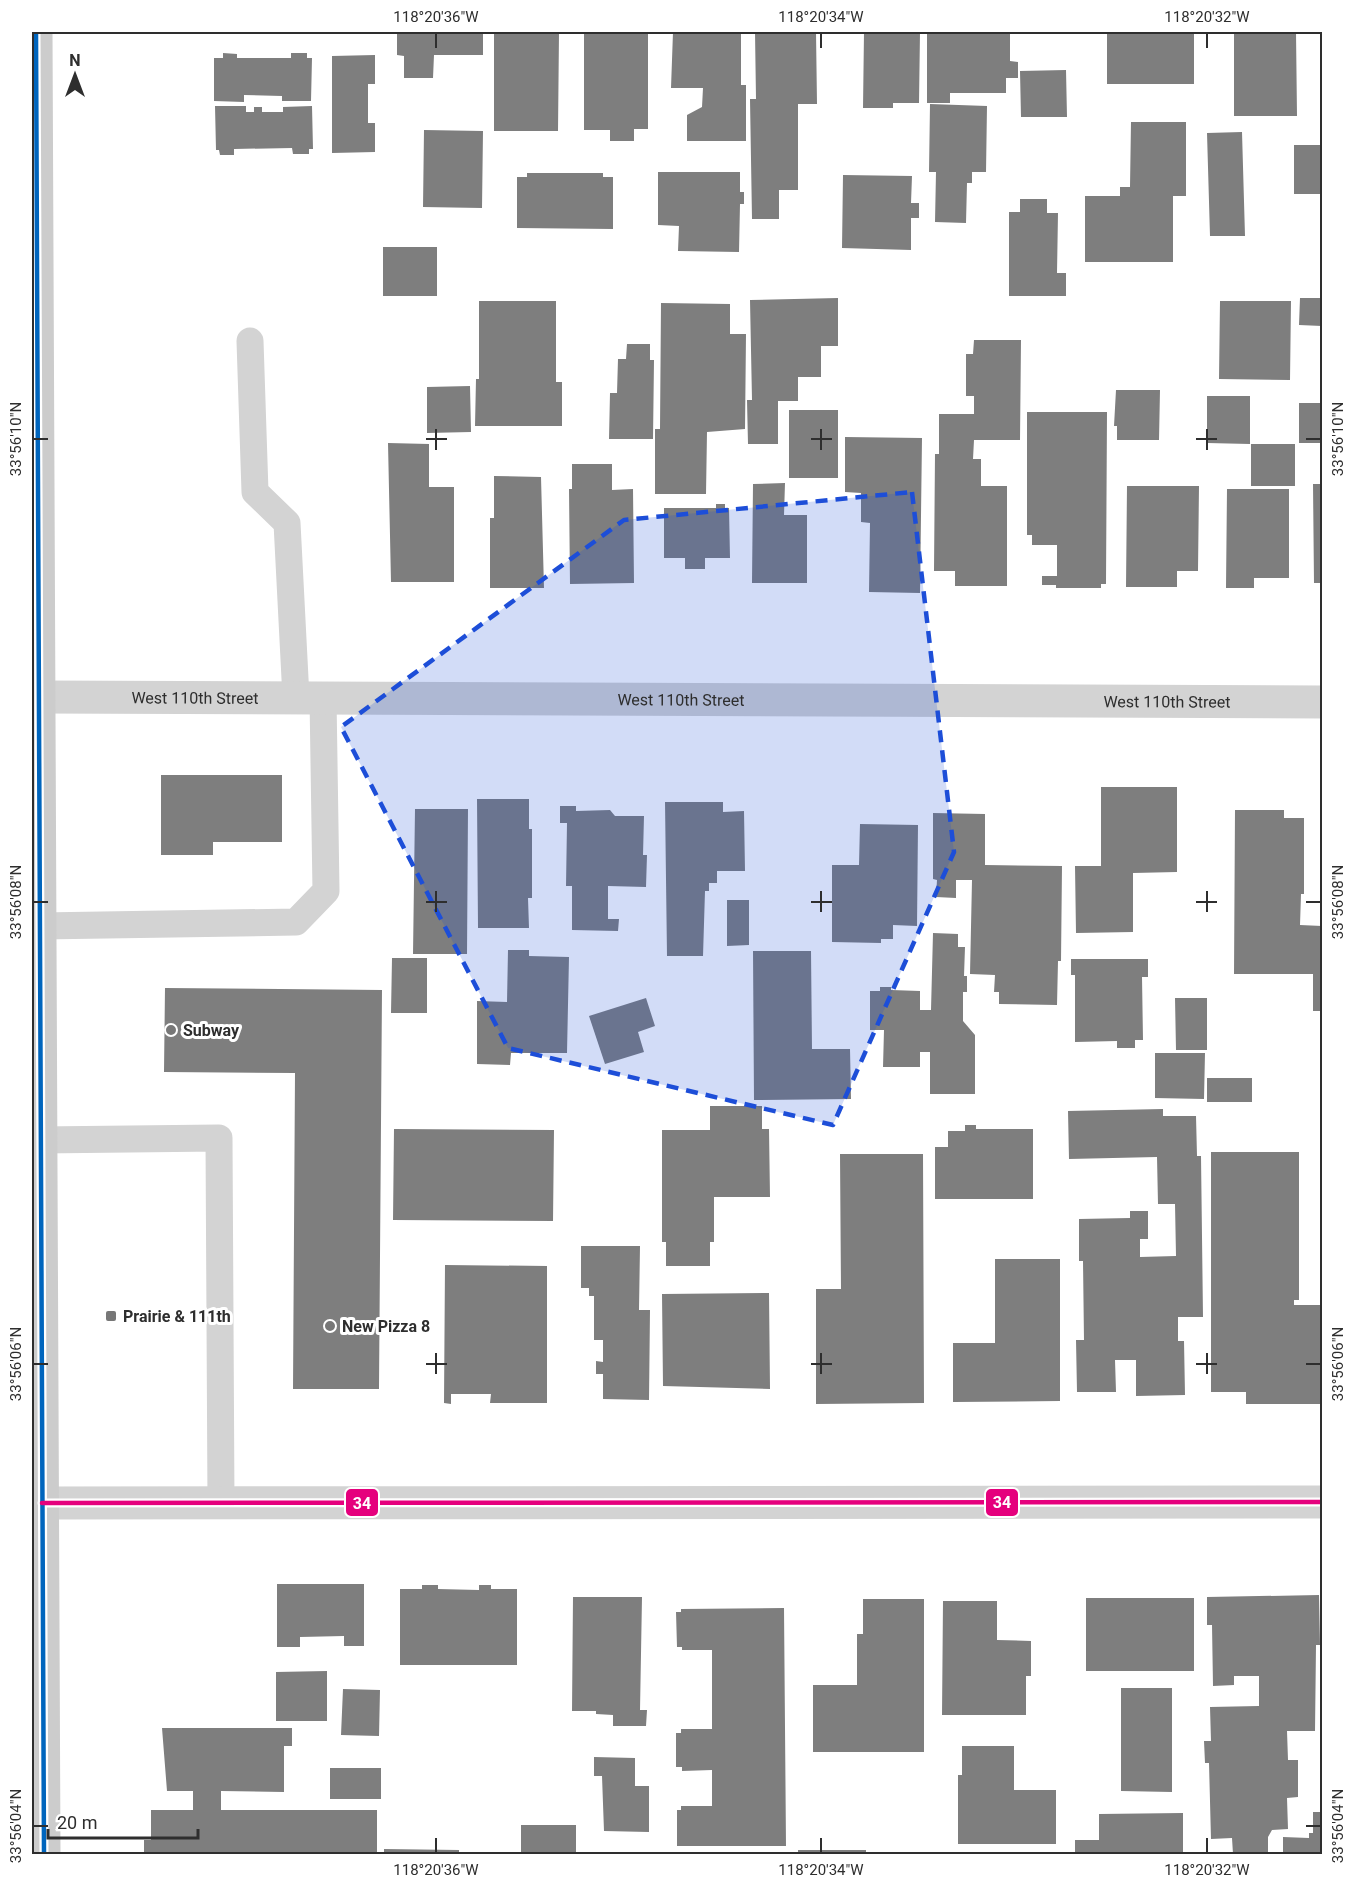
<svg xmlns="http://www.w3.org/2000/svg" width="1354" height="1886" font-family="Roboto,sans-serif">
<rect width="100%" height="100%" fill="#fff"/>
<path fill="#7e7e7e" d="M397 32H483V55H434L433 78H404V56L397 55Z
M494 32H559L558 131H494Z
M584 32H648V129H634V141H610V130H584Z
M673 32H741V85H746V141H687V115L702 107 703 88H671Z
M755 32H816L817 104H798V190H779V219H752L750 99H756Z
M864 32H920L919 103H893V108H863Z
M927 32H1010V61L1018 62V78H1006V93H950V103H927Z
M1107 32H1194V84H1107Z
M1234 32H1296L1297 116H1234Z
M223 53 237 54V58H291V53H307V58H312L311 101H282V96L244 95V102L214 101V58H223Z
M375 55V84H368V123H375V152L332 153V56Z
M1066 70 1067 117H1021L1020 71Z
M930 104 987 106 986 172H972V183H967L966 223 935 222 936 172H929Z
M215 106H246V112H254V107H262V112H283V107L312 106 313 149H309V154H293L292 148 234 149V155H220L219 150H216Z
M1131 122H1186V196H1173V262H1085V196H1120V187H1130Z
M424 130 483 131 482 208 423 207Z
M1242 132 1245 236H1210L1207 133Z
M1294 145H1322V194H1294Z
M658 172H740V192H744V204H740L739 252 678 251 679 226 658 225Z
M527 173H603V177H613V229L517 228V177H527Z
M843 175 912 176 911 203H919V218H911V250L842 248Z
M1020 199H1047V213H1058L1057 273H1066V296H1009V212H1020Z
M383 247H437V296H383Z
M838 298V346H821V377H798V401H778V444H748L747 400H752L750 300Z
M1300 298H1322V326L1299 325Z
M479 301H556V382H562V426H475L476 379H479Z
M1220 301H1291L1290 380 1219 379Z
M661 303 730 304V334H746L745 429 707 432 706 494H655V429H660Z
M974 340H1021L1020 440H974L973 459H981V486H1007V586H955V571H934L935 454H939V414H974V396H966V354H973Z
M627 344H650V360H654L653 439H609L610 393H617L618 359H626Z
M470 386 471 432 427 433V387Z
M1116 390H1160L1159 440H1117V426H1114Z
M1207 396H1250V444L1207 443Z
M1299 403H1322V443H1299Z
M789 410H838V478H789Z
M1027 412H1107L1106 584H1101V588H1056V585H1042V576H1057V545H1032V535H1027Z
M845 437 922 438 920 593 869 592 870 523 861 522V493L845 492Z
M388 443 429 444V487H454V582H391Z
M1251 444H1295V486H1251Z
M572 464H612V490L633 489 634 583 570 584 569 489H572Z
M494 476 541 477 544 588H490V518H494Z
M785 483 784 515H807V583H752L753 484Z
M1313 484H1322V583H1314Z
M1127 486H1199L1198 571H1177V587H1126Z
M1227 489H1289V578H1254V588H1226Z
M716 504H725V508H729L730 558H705V569H685V558H664V508H716Z
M161 775H282V842H213V855H161Z
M1101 787H1177V872L1133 873V932L1076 933 1075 866H1101Z
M477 799H529V829H532V898H528L529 928H478Z
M665 802H723V812L744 811 745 871H717V883H709V891H705L703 956H667Z
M560 806H576V811L610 810 615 816H644L643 855H647L646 887 608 886V919H619L618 931 572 930V886H566L567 823H560Z
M415 809H468L467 954H413Z
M1235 810H1284V818H1304V894H1301L1300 925 1322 926V1011H1313V974H1234Z
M933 813 985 814V865L1062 866 1061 961H1058L1057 1005 999 1004V992H994L995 975 970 974 972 880H956V898L936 897 937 880 933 879Z
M860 824 918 825 917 926 893 925V939H881V943L832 942V865H859Z
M727 900H749V945L727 946Z
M933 933 958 934V947H965L964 976H967V992H963V1021L975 1035V1094H930V1052H920V1067H883L884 1030H870V991H880V987H891V990L920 991V1010H931Z
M508 950H529V956L569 957 567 1053H511L510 1065 477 1064V1001L507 1002Z
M753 951H811L812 1049H850L851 1099 754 1100Z
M392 958H427V1013H391Z
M1071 959H1148V977H1142L1143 1040H1135V1048H1117V1041L1075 1042V975H1071Z
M165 988 382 990 379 1389H293L295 1073 164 1072Z
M646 998 655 1026 638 1032 644 1052 605 1064 589 1016Z
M1175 998H1207V1050H1176Z
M1155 1053H1205L1204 1099 1155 1098Z
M1207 1078H1252V1102H1207Z
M710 1106H762V1129H769L770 1197H714V1242H710V1266H666V1242H662V1130H710Z
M1163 1109V1116H1196L1197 1156H1201L1203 1317H1178V1341H1184L1185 1395 1136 1396V1360H1115L1116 1392H1077L1076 1340H1084L1083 1261H1079V1219L1130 1218V1211H1148V1239H1140V1257L1176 1256 1175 1204H1158L1157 1157 1069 1159 1068 1111Z
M965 1125H976V1129H1033V1199H935V1147H948V1131H965Z
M394 1129 554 1130 553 1221 393 1220Z
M1211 1152H1299V1300H1294V1305H1322V1404H1246V1392H1211Z
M840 1154H923L924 1403 816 1404V1289H841Z
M581 1246H640L639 1310H650L649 1400 603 1399V1374H596V1361L603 1362V1340H594V1296H589V1288H581Z
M995 1259H1060V1401L953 1402V1343H995Z
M445 1265 547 1266V1403H490L491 1394H451V1404L444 1403Z
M769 1293 770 1389 663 1386 662 1294Z
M277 1584H364V1646H344V1636L300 1637V1647H277Z
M422 1585H438V1589L479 1590V1585H491V1589H517V1665H400V1589H422Z
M1319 1595 1320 1645H1316L1315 1731H1287L1288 1760H1298V1797L1287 1798 1288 1829 1272 1830 1268 1837V1854H1233L1232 1838 1211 1839 1209 1763H1205L1204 1741H1211L1210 1707 1259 1706V1676H1234V1685L1213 1686 1212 1625H1207V1597Z
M573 1597H642L640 1710H647L646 1726H613V1715L596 1714V1711H572Z
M1086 1598H1194V1671H1086Z
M863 1599H924V1752H813V1685H857V1634H863Z
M943 1601H997V1640L1031 1641V1676H1026V1715H942Z
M784 1608 786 1846H677V1810H681V1806H712V1770L682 1771V1767H676V1733H681V1729H712V1650H682V1647H677L676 1612H681V1609Z
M327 1671V1721H276V1672Z
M1121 1688H1172V1792L1121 1791Z
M343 1689 380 1690 379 1736 341 1735Z
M162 1728H292V1746H284V1792L221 1791V1810H377V1854H152V1852H144V1840H151V1810H193V1791H167Z
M962 1746H1014V1790H1056V1844H958V1775H962Z
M594 1757 635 1758V1786H649V1832L604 1831 602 1776H594Z
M330 1768H381V1799H330Z
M1313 1812H1322V1854H1283V1837L1309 1838V1833H1313Z
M1183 1813V1854H1075V1840H1099V1814Z
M521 1825H576V1854H521Z
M384 1849 459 1850V1854H384Z
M798 1850H866V1854H798Z"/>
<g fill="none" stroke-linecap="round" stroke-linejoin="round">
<path stroke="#d3d3d3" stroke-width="27" d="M250 341 255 492 287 523 296 698
M40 926 296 922 326 891 323 698
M40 1140 219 1138 221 1503"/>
<g stroke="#d3d3d3" stroke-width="33">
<path id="s1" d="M39 697 1322 702"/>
<path d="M42 1503 1322 1502"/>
</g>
<path stroke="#ccc" stroke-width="33" d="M36 32 44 1854"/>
<defs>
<path id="bus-1" d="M36 32 44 1854"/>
<path id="bus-2" d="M42 1503 1322 1502"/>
</defs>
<use href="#bus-1" stroke="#fff" stroke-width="9"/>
<use href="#bus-2" stroke="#fff" stroke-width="9"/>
<use href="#bus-1" stroke="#0065bd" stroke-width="4.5"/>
<use href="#bus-2" stroke="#e5007d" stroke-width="4.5"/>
</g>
<path fill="#1d4ed8" fill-opacity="0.2" stroke="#1d4ed8" stroke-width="4.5" stroke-dasharray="12 8" stroke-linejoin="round" d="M912 492 954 852 833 1125 508 1048 341 727 624 520Z"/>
<path fill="none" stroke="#2e2e2e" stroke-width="2" d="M436 33V48M821 33V48M1207 33V48M436 429V450M821 429V450M1207 429V450M33 439H48M426 439H447M811 439H832M1196 439H1217M1306 439H1321M436 891V912M821 891V912M1207 891V912M33 902H48M426 902H447M811 902H832M1196 902H1217M1306 902H1321M436 1353V1374M821 1353V1374M1207 1353V1374M33 1364H48M426 1364H447M811 1364H832M1196 1364H1217M1306 1364H1321M33 1826H48M1306 1826H1321M436 1838V1853M821 1838V1853M1207 1838V1853"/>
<g fill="#777" stroke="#fff" stroke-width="2">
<circle cx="171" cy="1030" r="6"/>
<rect x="105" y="1310" width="12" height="12" rx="3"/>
<circle cx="330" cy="1326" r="6"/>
</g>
<g text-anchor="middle" stroke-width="6" stroke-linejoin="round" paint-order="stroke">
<g font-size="16" fill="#2e2e2e" stroke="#fff">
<text dy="6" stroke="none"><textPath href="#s1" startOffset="156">West 110th Street</textPath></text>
<text dy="6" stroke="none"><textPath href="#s1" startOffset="642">West 110th Street</textPath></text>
<text dy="6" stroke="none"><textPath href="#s1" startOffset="1128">West 110th Street</textPath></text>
</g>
<g font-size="16" font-weight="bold" fill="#2e2e2e" stroke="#fff" text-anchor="start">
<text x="183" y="1036">Subway</text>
<text x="123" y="1322">Prairie &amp; 111th</text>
<text x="342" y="1332">New Pizza 8</text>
</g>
</g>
<g stroke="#fff" stroke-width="2">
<rect x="985" y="1488" width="34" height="29" rx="6" fill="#e5007d"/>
<rect x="345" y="1488" width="34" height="29" rx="6" fill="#e5007d"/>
</g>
<g font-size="16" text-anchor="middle" font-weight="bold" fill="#fff">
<text x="1002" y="1508">34</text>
<text x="362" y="1509">34</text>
</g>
<rect width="1354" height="1886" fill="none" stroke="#ffffff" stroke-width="66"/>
<g transform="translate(75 75)" stroke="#ffffff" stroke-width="4.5" paint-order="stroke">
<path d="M0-4.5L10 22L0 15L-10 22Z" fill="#2e2e2e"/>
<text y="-9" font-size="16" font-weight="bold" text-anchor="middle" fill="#2e2e2e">N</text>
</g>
<path d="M48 1829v9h150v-9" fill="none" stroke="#2e2e2e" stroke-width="3"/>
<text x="57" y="1829" font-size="18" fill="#2e2e2e" stroke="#ffffff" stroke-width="4.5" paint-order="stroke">20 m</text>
<rect x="33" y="33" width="1288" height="1820" fill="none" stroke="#2e2e2e" stroke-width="2"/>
<g font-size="15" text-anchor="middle" fill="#2e2e2e">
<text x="436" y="22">118°20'36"W</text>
<text x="821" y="22">118°20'34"W</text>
<text x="1207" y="22">118°20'32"W</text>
<text transform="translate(16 439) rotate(-90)" y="5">33°56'10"N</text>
<text transform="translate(1338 439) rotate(-90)" y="5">33°56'10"N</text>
<text transform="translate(16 902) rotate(-90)" y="5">33°56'08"N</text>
<text transform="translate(1338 902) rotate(-90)" y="5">33°56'08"N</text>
<text transform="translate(16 1364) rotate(-90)" y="5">33°56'06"N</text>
<text transform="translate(1338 1364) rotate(-90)" y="5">33°56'06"N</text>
<text transform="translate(16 1826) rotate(-90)" y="5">33°56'04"N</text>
<text transform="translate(1338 1826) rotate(-90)" y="5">33°56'04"N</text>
<text x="436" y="1875">118°20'36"W</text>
<text x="821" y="1875">118°20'34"W</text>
<text x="1207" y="1875">118°20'32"W</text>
</g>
</svg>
